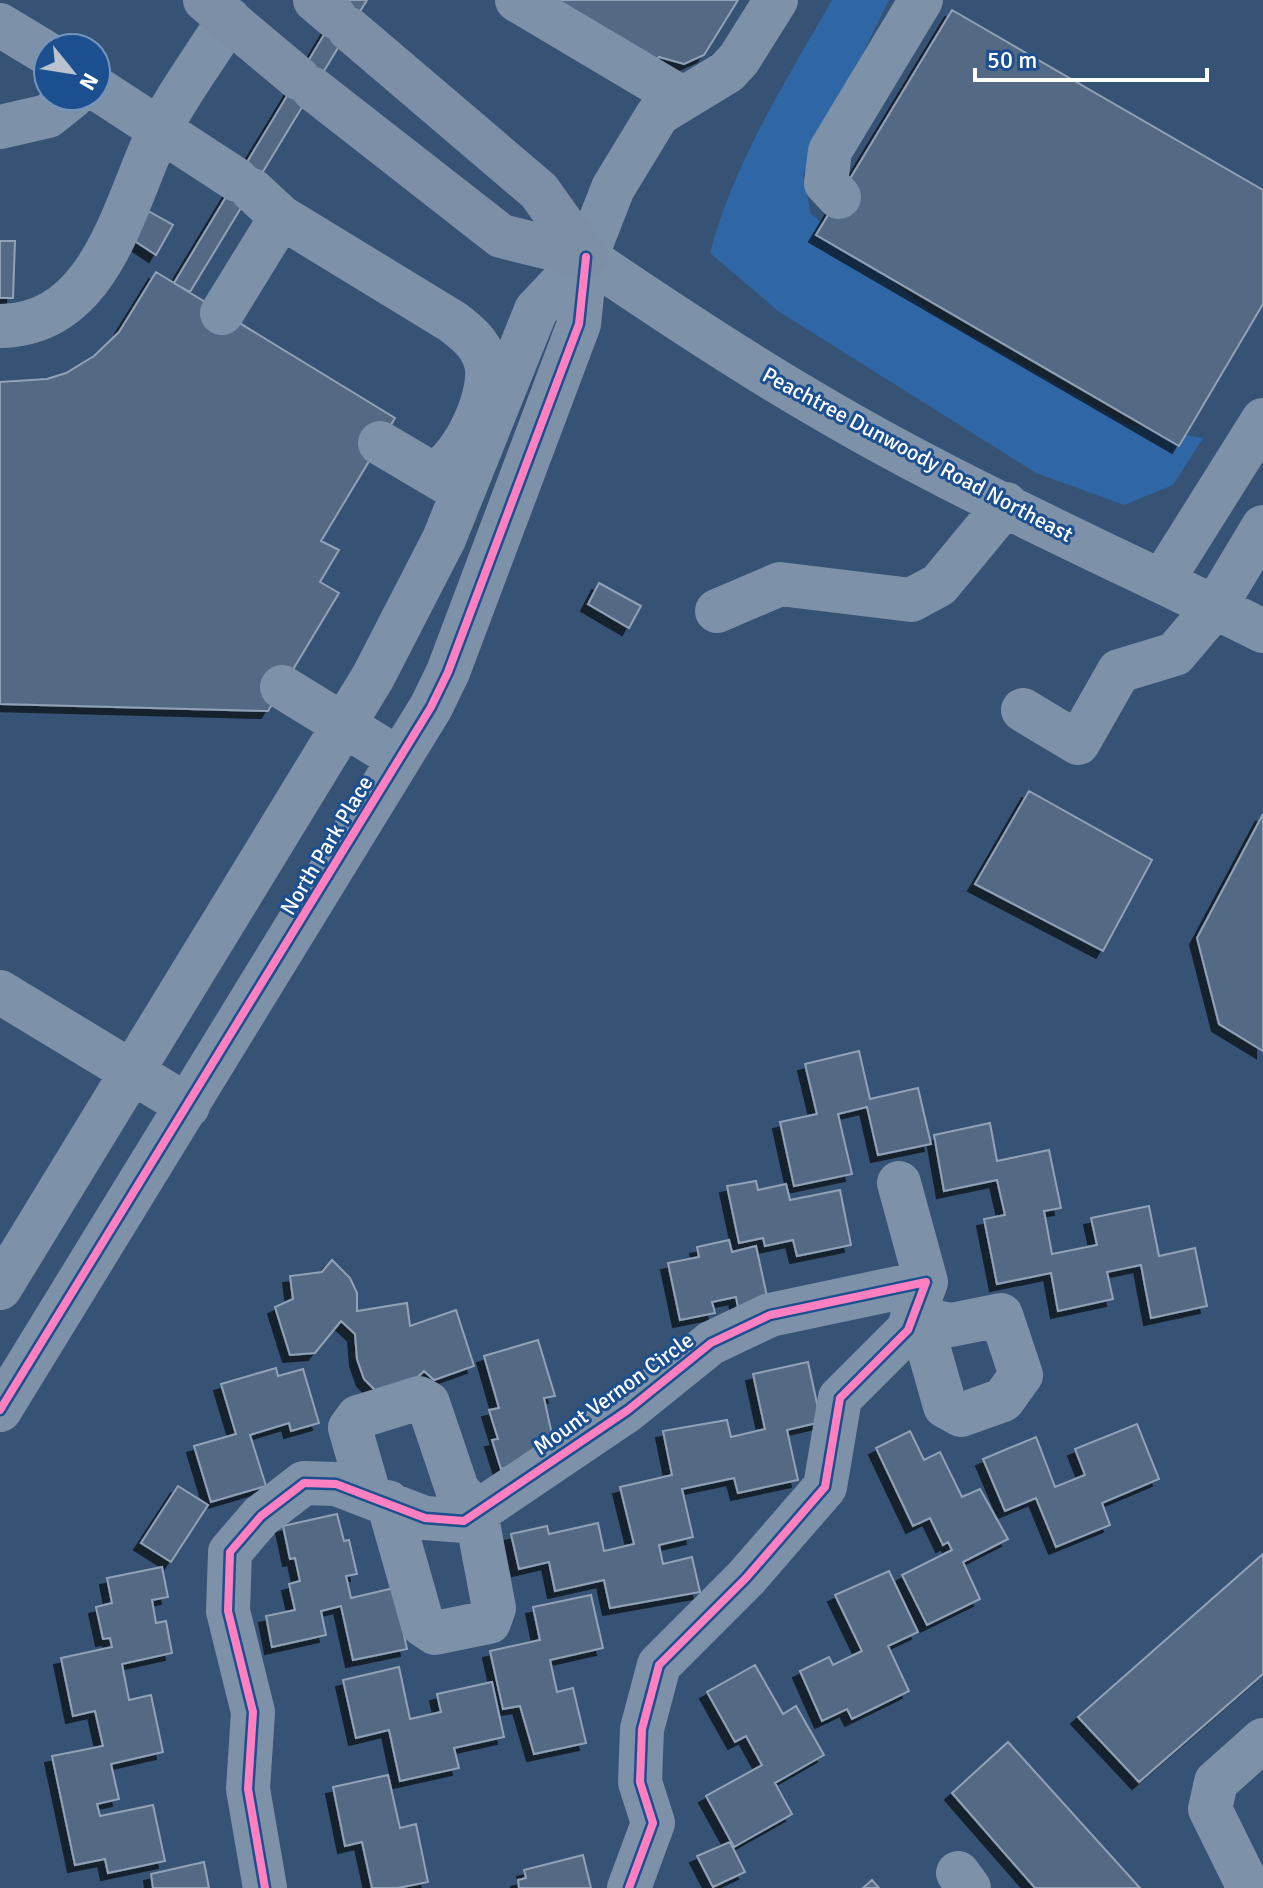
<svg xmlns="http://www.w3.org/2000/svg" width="1263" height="1888" font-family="Signika,sans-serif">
<defs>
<filter id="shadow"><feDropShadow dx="-7" dy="7" stdDeviation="0" flood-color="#0009"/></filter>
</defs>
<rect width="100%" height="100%" fill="#365274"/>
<path fill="#2f66a5" d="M832 0H889L803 175 811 214 932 313 1127 424 1203 438 1173 485 1124 505 1036 473 778 311 710 253C734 162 786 81 832 0Z"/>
<path fill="#526984" stroke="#92a2b6" stroke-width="2" filter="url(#shadow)" d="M345 0H367L190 292 174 283Z
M543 0H738L704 55 684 64 659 57 652 67Z
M952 10 1263 190V304L1179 446 816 235Z
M143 208 173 225 156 255 127 236Z
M0 241H15L13 298H0Z
M156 272 395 418 321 541 339 550 320 582 339 593 268 711 0 704V382L47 379 66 373 94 356 119 332Z
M599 583 641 606 629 628 588 604Z
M1029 791 1152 860 1103 951 975 884Z
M1263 814V1051L1219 1024 1197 938Z
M859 1051 870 1099 918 1088 931 1144 878 1155 867 1107 838 1114 852 1174 794 1186 780 1122 817 1114 805 1064Z
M990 1123 997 1161 1049 1150 1061 1208 1044 1211 1052 1254 1097 1245 1091 1218 1149 1206 1159 1256 1195 1248 1207 1306 1151 1318 1141 1265 1107 1272 1113 1299 1058 1311 1051 1273 997 1284 984 1219 1005 1215 997 1180 944 1191 934 1135Z
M756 1181 758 1190 786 1184 790 1200 840 1190 851 1245 797 1256 793 1240 765 1246 763 1238 739 1243 727 1186Z
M729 1240 732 1252 756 1246 768 1301 738 1307 736 1297 712 1302 715 1313 680 1320 668 1263 699 1257 697 1247Z
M332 1260 350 1278 357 1293V1311L407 1303 410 1326 456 1310 474 1366 434 1380 424 1371 410 1385 379 1394 364 1379 357 1359 355 1334 341 1321 315 1353 290 1355 275 1307 293 1299 290 1276 322 1272Z
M538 1340 555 1396 544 1398 556 1453 501 1469 492 1440 498 1439 489 1410 499 1408 484 1356Z
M808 1362 821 1422 787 1430 798 1480 738 1493 734 1478 682 1489 693 1537 659 1545 663 1564 692 1557 700 1592 610 1608 604 1580 555 1591 549 1562 519 1569 511 1534 547 1526 549 1534 598 1523 604 1551 634 1544 620 1487 672 1475 663 1431 727 1420 731 1437 765 1429 753 1374Z
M276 1368 278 1376 303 1369 319 1423 291 1431 289 1423 250 1435 266 1486 211 1502 194 1446 236 1434 221 1384Z
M1137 1424 1159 1479 1102 1503 1110 1525 1056 1547 1036 1498 1005 1511 983 1459 1036 1437 1055 1487 1085 1475 1075 1449Z
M910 1431 924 1460 940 1452 962 1497 980 1489 1008 1539 963 1562 980 1599 927 1625 902 1575 952 1550 948 1542 943 1545 930 1518 913 1526 876 1448Z
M178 1486 208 1505 171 1562 141 1543Z
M337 1514 344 1541 349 1540 357 1574 346 1576 351 1598 394 1588 407 1649 353 1660 341 1606 321 1611 326 1635 272 1647 266 1616 295 1610 289 1584 300 1581 295 1558 290 1559 283 1526Z
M1263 1554V1674L1139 1782 1078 1717Z
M162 1567 168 1597 152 1600 156 1623 166 1621 172 1653 122 1664 129 1700 151 1695 163 1752 111 1764 119 1799 97 1804 100 1816 153 1805 165 1861 108 1873 105 1859 75 1865 52 1756 103 1746 95 1711 73 1716 61 1658 112 1647 110 1638 103 1639 96 1607 112 1603 107 1578Z
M889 1571 918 1632 888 1646 909 1691 852 1719 847 1709 822 1721 800 1671 829 1657 833 1665 862 1651 835 1595Z
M591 1595 603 1648 550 1660 557 1692 573 1688 586 1743 534 1754 520 1706 503 1709 490 1651 540 1640 533 1607Z
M755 1665 783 1714 796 1706 824 1755 775 1783 792 1814 734 1847 706 1796 762 1765 746 1736 735 1742 707 1692Z
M399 1667 410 1719 441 1712 437 1694 492 1682 504 1737 454 1748 459 1768 400 1781 389 1730 356 1738 343 1680Z
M1008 1742 1140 1888H1035L952 1793Z
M388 1775 400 1828 416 1824 428 1882 398 1888H372L362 1842 345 1846 333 1787Z
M730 1842 745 1872 713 1887 697 1856Z
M583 1855 591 1888H519L518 1880 526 1878 524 1870Z
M204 1862 209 1888H153L151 1874Z
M872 1880 879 1888H863Z"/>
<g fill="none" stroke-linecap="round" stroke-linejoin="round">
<path stroke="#7d92a8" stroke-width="44" d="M517 0 682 98
M0 25 48 54
M96 88 237 180
M0 127 48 116 73 96
M252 190 281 217 453 322C466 332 480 343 485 360 496 390 462 463 432 474
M839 197 826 183 830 151 921 0
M586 257C661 308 736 358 815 404 958 489 1114 557 1263 631
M222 313 281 217
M0 326C101 325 123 207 158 133 177 94 206 57 229 19
M380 443 456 488
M1162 581 1263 420
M717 611 780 584 911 600 939 585 1006 504
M282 687 399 759
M1023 710 1078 743 1119 671 1175 654 1215 607 1263 527
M0 992 188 1106
M899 1183 926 1282
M0 1288 373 677 444 539 536 310 586 257
M912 1317 951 1325 1001 1315 1021 1375 1003 1400 961 1415 945 1406 920 1318
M0 1410 431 707 448 672 579 324 586 257 613 188 658 114 727 72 739 59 776 0
M369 1494 350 1428 358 1417 419 1398 428 1403 457 1489 476 1513 494 1608 489 1622 435 1633 423 1625 388 1502
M958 1873 969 1888
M265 1888 248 1789 253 1712 228 1611 230 1552 261 1516 304 1483 336 1484 425 1518 464 1521 628 1410 711 1343 770 1315 926 1282 908 1330 840 1398 825 1487 746 1578 659 1665 642 1729 640 1782 653 1823 629 1888
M1249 1888 1210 1809 1216 1782 1263 1740"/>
<path stroke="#7d8ea7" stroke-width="44" d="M205 0 298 78
M315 0 335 17
M349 29 539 191 586 257
M313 89 501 236 586 257"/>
<defs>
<path id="cycleway" d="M0 1410 431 707 448 672 579 324 586 257
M265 1888 248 1789 253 1712 228 1611 230 1552 261 1516 304 1483 336 1484 425 1518 464 1521 628 1410 711 1343 770 1315 926 1282 908 1330 840 1398 825 1487 746 1578 659 1665 642 1729 640 1782 653 1823 629 1888"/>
</defs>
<use href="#cycleway" stroke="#1b4f8f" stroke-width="13"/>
<use href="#cycleway" stroke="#ff80c0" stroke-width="8"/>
</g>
<g text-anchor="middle" stroke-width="6" stroke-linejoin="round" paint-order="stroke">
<g font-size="22" fill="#fff" stroke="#1b4f8f">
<text transform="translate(918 454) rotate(28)" y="8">Peachtree Dunwoody Road Northeast</text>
<text transform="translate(326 845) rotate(-59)" y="8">North Park Place</text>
<text transform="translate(613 1393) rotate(-36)" y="8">Mount Vernon Circle</text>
</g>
</g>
<g transform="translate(72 72) rotate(120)"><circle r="38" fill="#1b4f8f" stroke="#7695bc" stroke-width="2"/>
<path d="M0-6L14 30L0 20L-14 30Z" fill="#b9c2ce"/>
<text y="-12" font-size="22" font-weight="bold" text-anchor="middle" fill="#ffffff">N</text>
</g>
<path d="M975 68v12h232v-12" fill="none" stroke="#ffffff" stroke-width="4"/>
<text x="987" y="68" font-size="24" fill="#ffffff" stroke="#1b4f8f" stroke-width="6" paint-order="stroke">50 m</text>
</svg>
